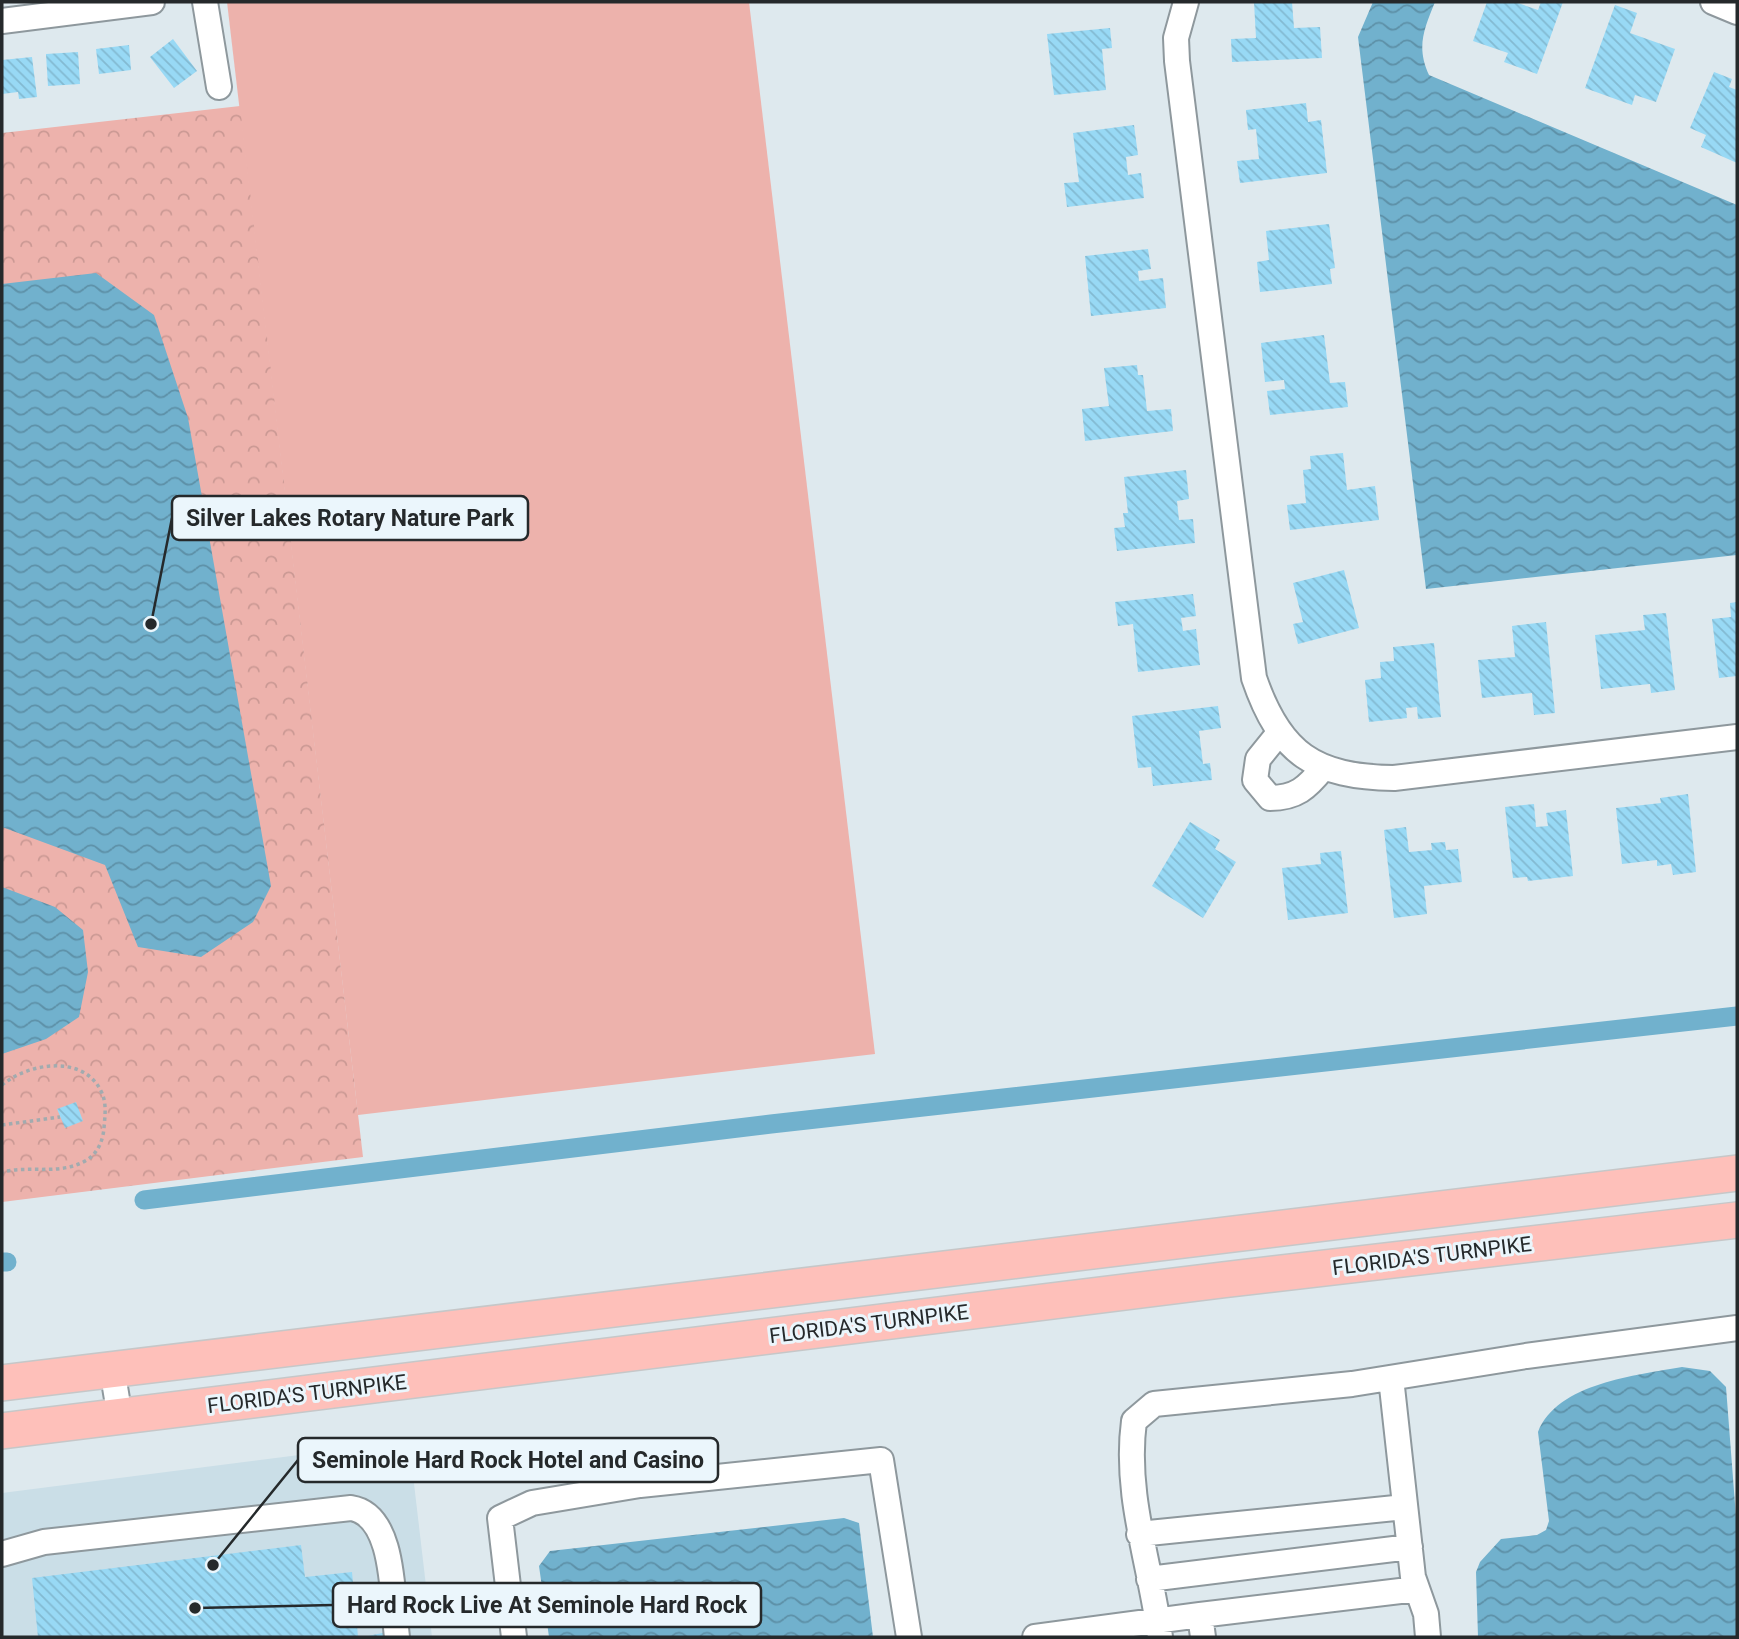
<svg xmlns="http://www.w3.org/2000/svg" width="1739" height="1639" font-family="Roboto,sans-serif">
<defs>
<pattern id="park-crowns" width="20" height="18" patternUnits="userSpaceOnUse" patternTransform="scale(1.75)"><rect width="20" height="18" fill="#edb2ac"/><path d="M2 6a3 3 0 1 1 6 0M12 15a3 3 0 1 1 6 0" fill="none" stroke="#cb9994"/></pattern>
<pattern id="water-waves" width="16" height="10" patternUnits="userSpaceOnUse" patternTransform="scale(1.75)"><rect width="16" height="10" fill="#71b1cd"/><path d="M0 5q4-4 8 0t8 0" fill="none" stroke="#5d90a7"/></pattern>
<pattern id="building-back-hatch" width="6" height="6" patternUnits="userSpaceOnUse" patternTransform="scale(1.75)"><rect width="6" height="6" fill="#98d9f5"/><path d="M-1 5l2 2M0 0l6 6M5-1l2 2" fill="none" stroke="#83bad2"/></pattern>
</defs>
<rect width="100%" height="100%" fill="#dee9ee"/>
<path fill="#cadee7" d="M409 1441 432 1637H2V1493Z"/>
<path fill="#edb2ac" d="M227 2H749L875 1054 358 1115Z"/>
<path fill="url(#park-crowns)" d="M240 106 363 1157 2 1202V133Z"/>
<path fill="url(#water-waves)" d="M1373 2H1435C1424 29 1416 47 1429 75L1737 205V555L1426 589 1358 37Z
M96 273 154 315 188 418 271 886 253 922 201 957 138 947 105 865 2 827V284Z
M2 887 55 907 83 930 88 972 79 1017 46 1039 2 1054Z
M1682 1367 1710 1371 1726 1387 1737 1530V1637H1478L1476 1572 1480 1562 1501 1539 1537 1535 1546 1530 1549 1521 1538 1432C1557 1383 1637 1375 1682 1367Z
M844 1518 859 1523 873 1637H549L539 1566 550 1551Z"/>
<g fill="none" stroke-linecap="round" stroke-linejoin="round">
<path stroke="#71b1cd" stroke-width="19" d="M144 1200 771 1124 1737 1016
M2 1262H7"/>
</g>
<path fill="url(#building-back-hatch)" d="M1254 2H1292L1294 28 1320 27 1322 58 1232 62 1231 39 1256 38Z
M1487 2H1515L1538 10 1541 2H1563L1537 74 1504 62 1508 53 1473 41Z
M1615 5 1637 13 1630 33 1675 49 1656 102 1635 95 1632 105 1585 88Z
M1110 28 1112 48 1102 49 1106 90 1054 95 1047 34Z
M173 39 197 71 174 88 150 57Z
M129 45 131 70 99 74 96 49Z
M78 52 80 84 48 86 46 54Z
M32 57 37 97 19 99 18 92 2 94V60Z
M1714 72 1732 79 1729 87 1737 90V163L1701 147 1706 135 1690 128Z
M1306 103 1308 122 1321 120 1327 173 1240 183 1237 161 1259 159 1256 129 1248 130 1246 110Z
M1134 125 1138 155 1126 157 1128 175 1141 173 1144 198 1067 207 1064 183 1079 182 1073 133Z
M1329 224 1335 268 1330 269 1332 284 1260 292 1257 262 1269 260 1266 231Z
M1148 249 1151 269 1138 271 1139 281 1163 278 1166 308 1091 316 1085 256Z
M1324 335 1330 383 1345 382 1348 407 1270 415 1267 391 1285 389 1284 380 1265 382 1261 343Z
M1137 365 1138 375H1143L1147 411 1171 409 1173 431 1085 441 1082 409 1109 406 1104 368Z
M1343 453 1347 490 1375 486 1379 520 1290 530 1287 505 1306 503 1303 470 1311 469 1310 456Z
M1186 470 1189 499 1177 501 1179 520 1193 519 1195 543 1117 551 1114 528 1125 527 1123 513H1128L1124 477Z
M1344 570 1359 628 1298 644 1293 624 1303 622 1293 583Z
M1193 594 1196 616 1181 618 1183 631 1196 629 1200 665 1138 672 1133 624 1118 626 1115 602Z
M1737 602V676L1719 678 1712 619 1731 617 1730 603Z
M1666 613 1675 690 1651 693 1650 684 1601 689 1595 635 1645 630 1643 615Z
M1546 622 1555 713 1534 715 1532 693 1482 698 1478 660 1515 657 1512 626Z
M1434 643 1441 717 1418 719 1417 707 1406 708 1407 718 1369 722 1365 680 1381 678 1380 662 1394 661 1393 647Z
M1218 706 1221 728 1199 731 1203 764 1210 763 1212 780 1153 786 1151 767 1138 768 1132 716Z
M1688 794 1696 872 1673 875 1671 864 1657 866V860L1622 864 1616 808 1661 803 1660 798Z
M1534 804 1536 827 1548 826 1546 813 1566 810 1573 876 1528 881 1527 877 1513 878 1505 807Z
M1190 822 1220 840 1215 849 1236 862 1203 918 1152 886Z
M1406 827 1409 852 1432 850 1431 843 1445 842 1446 850 1458 849 1462 882 1424 886 1427 914 1394 918 1384 830Z
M1341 851 1348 913 1288 920 1282 868 1321 864 1320 853Z
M76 1102 83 1121 65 1128 57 1109Z
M301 1545 305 1577 352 1572 358 1637H38L32 1578Z
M387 1632 388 1637H368V1636Z"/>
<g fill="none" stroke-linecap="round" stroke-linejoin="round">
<defs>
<path id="minor" d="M205 2 219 87
M1186 2 1176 38 1177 61 1254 678C1280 754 1315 777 1394 778L1737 737
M1713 2 1737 12
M2 21 152 2
M1279 733 1258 759 1255 780 1270 798C1296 798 1307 788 1323 768
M112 1369 120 1417
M1391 1378 1413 1577 1426 1614 1428 1637
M1139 1534 1405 1507
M2 1554 44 1542 351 1508C396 1515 392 1600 397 1637
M1149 1579 1410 1547
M1200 1615 1417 1589
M514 1637 500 1518 532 1503 640 1485 881 1460 909 1637
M1035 1637 1200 1615 1203 1637
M1160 1637C1151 1565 1124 1496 1134 1421L1154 1404 1352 1384 1526 1356 1737 1328"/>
<path id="highway" d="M2 1383 1737 1173
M2 1431 1222 1280 1737 1220"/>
</defs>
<use href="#minor" stroke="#8e989d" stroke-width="28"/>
<use href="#highway" stroke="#c6c7c8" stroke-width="38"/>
<path stroke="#a2abaf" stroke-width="3.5" stroke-dasharray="3.5 3.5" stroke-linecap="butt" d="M2 1085C28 1063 83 1054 101 1091 107 1103 105 1115 104 1128 103 1140 98 1153 87 1160 60 1176 30 1165 2 1172
M2 1125 60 1117"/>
<use href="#minor" stroke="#fff" stroke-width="24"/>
<use href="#highway" stroke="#fec0ba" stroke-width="35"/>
</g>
<g text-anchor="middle" stroke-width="6" stroke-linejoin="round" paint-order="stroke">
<g font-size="21" fill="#25292b" stroke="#ebf6fc">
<text transform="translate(1432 1256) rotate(-7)" y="7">FLORIDA'S TURNPIKE</text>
<text transform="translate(869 1324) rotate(-7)" y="7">FLORIDA'S TURNPIKE</text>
<text transform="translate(307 1394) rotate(-7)" y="7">FLORIDA'S TURNPIKE</text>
</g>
</g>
<path fill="none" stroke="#25292b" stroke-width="2.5" d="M151 624L172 518M213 1565L298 1460M195 1608L333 1605"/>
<g fill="#25292b" stroke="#ebf6fc" stroke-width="2.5">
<circle cx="151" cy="624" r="7"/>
<circle cx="213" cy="1565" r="7"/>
<circle cx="195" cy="1608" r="7"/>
</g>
<g fill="#ebf6fc" stroke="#25292b" stroke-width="2.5">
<rect x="172" y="496" width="356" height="44" rx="7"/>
<rect x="298" y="1438" width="420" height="44" rx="7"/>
<rect x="333" y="1583" width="428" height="44" rx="7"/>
</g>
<g font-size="23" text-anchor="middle" font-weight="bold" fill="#25292b">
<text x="350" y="526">Silver Lakes Rotary Nature Park</text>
<text x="508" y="1468">Seminole Hard Rock Hotel and Casino</text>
<text x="547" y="1613">Hard Rock Live At Seminole Hard Rock</text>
</g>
<rect width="1739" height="1639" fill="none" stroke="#25292b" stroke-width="7"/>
</svg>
